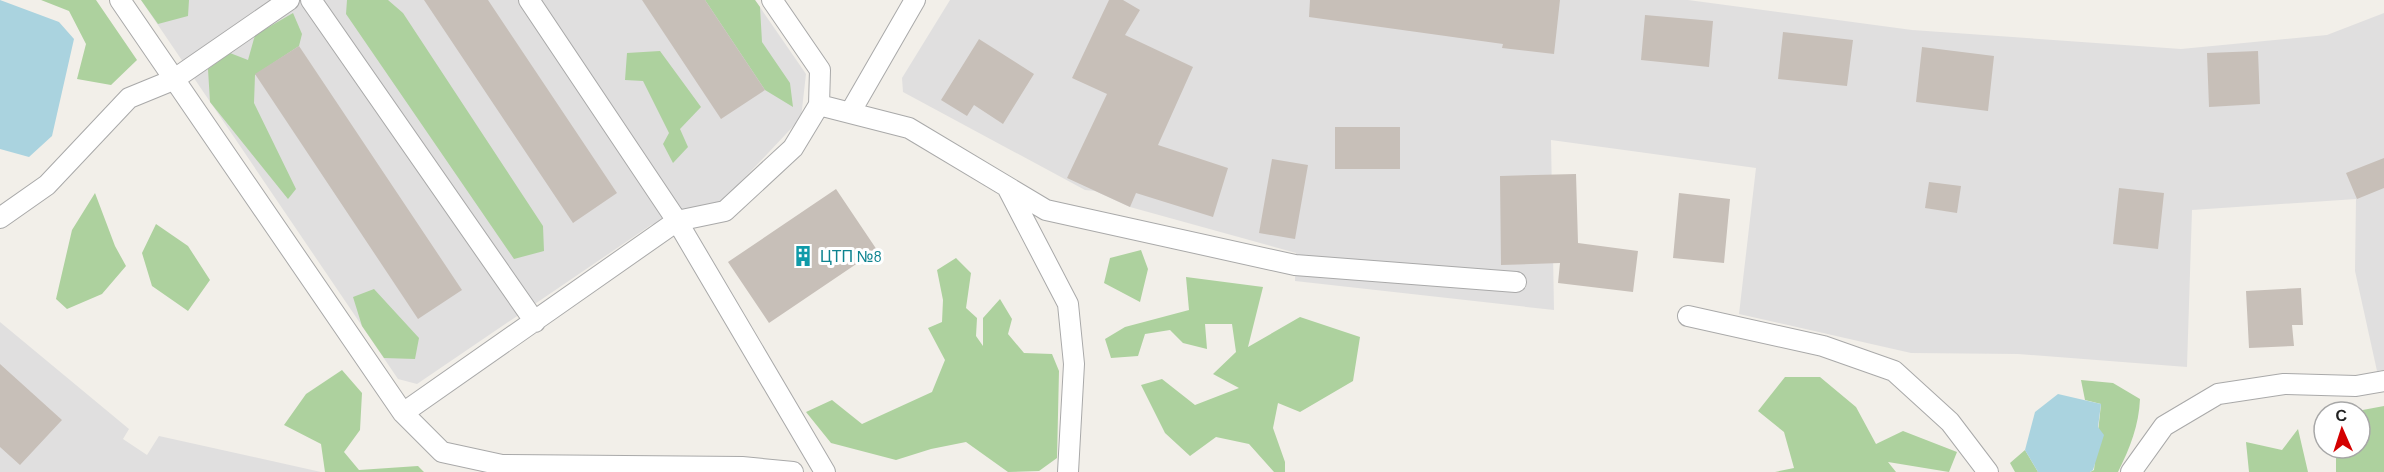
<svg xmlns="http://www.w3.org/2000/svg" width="2384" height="472" font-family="Barlow,sans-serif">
<rect width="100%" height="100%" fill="#f2efe9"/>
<path fill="#e0dfdf" d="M141 0H755L806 74 801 118 719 205 651 225 417 384 398 379Z
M950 0H1688L1912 30 2181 49 2327 35 2384 13V370L2377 371 2355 271 2356 199 2192 210 2187 367 2018 354 1911 353 1739 314 1756 168 1551 140 1554 310 1295 281 1296 253 1130 207 1095 191 1085 190 903 92 902 78Z
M0 322 129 429 123 439 147 455 159 436 321 472H0Z"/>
<path fill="#add19e" d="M41 0H96L137 60 111 85 77 79 86 44 69 11Z
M141 0H189L188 16 158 24Z
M347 0H388L403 13 543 226 544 251 514 259 346 14Z
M705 0H755L760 7 762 42 790 83 793 107 765 90Z
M293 13 302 34 299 46 255 75 254 103 296 189 288 199 210 102 208 69 230 53 248 60 255 35Z
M660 51 701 107 680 129 688 147 673 163 663 144 669 133 643 81 625 80 627 53Z
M95 193 115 246 126 266 102 294 67 309 56 299 72 230Z
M156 224 188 246 210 280 188 311 152 286 142 253Z
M1141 250 1148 269 1140 302 1104 283 1110 258Z
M956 258 971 273 966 308 977 318 976 336 983 346V318L1000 299 1012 319 1008 334 1024 353 1052 354 1059 371 1057 458 1039 471 1008 472 966 442 931 449 896 460 831 443 806 412 832 400 862 424 932 392 945 360 928 328 942 322 943 300 937 270Z
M1186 277 1263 287 1248 347 1300 317 1360 337 1353 381 1300 412 1278 403 1273 428 1285 462V472H1274L1249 444 1216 437 1190 456 1165 433 1141 385 1162 379 1195 405 1239 388 1213 374 1236 352 1232 324H1205L1207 349 1183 343 1170 330 1145 334 1138 356 1111 358 1105 339 1125 327 1189 310Z
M374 289 419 338 415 359 384 358 362 326 353 297Z
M342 370 362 393 360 430 344 452 359 470 418 466 424 472H325L321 444 284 425 306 394Z
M1785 377H1820L1856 407 1876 444 1903 431 1957 452 1949 472 1888 462 1896 472H1775L1794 468 1784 432 1758 411Z
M2081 380 2113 383 2140 399C2139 425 2130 448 2118 472H2090L2094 470 2101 404 2085 400Z
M2384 406V472H2336V448H2360V412H2352Z
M2298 429 2308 472H2249L2246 442 2282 450Z
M2025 450 2038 472H2015L2010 463Z"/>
<path fill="#aad3df" d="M0 0 59 22 74 39 52 136 29 157 0 149Z
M2058 394 2101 404 2098 427 2104 435 2093 470 2090 472H2038L2025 450 2035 412Z"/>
<path fill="#c7bfb8" d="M424 0H488L617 193 573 223Z
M642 0H705L765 90 721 119Z
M1109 0H1123L1140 10 1125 35 1193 67 1158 145 1228 168 1213 217 1136 193 1130 207 1067 178 1107 94 1072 78Z
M1310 0H1560L1554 54 1502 48 1503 44 1309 17Z
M1645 15 1713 21 1709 67 1641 60Z
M1783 32 1853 40 1847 86 1778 79Z
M979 39 1034 74 1003 124 974 105 967 116 941 100Z
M299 46 462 290 418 319 255 74Z
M1922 47 1994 56 1988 111 1916 102Z
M2258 51 2260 104 2209 107 2207 53Z
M1335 127H1400V169H1335Z
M2384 158V188L2357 199 2346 173Z
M1272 159 1308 165 1295 239 1259 233Z
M1576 174 1578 243 1638 251 1633 292 1558 283 1560 263 1501 265 1500 176Z
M1929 182 1961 186 1957 213 1925 208Z
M2119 188 2164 193 2158 249 2113 244Z
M836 189 877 250 769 323 728 262Z
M1679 193 1730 199 1724 263 1673 258Z
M2301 288 2303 325H2292L2294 346 2249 348 2246 291Z
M0 364 62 420 20 465 0 447Z"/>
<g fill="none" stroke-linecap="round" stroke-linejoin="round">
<defs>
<path id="service" d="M120 0 403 413 442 452 502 465 742 467 793 472
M311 0 535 322
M529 0 677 221 825 472
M819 105 909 128 1046 210 1295 265 1516 282
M851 111 915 0
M1007 187 1068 304 1074 364 1068 472
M0 218 47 185 129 98 173 80 289 0
M1688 316 1823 346 1894 371 1950 422 1988 472
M403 413 677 221 725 211 793 148 819 105 820 70 772 0
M2131 472 2164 426 2218 394 2284 384 2356 386 2384 381"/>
</defs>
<use href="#service" stroke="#a9a9a9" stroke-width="22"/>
<use href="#service" stroke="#fff" stroke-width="20"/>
</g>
<defs>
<symbol id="building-bare" viewBox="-9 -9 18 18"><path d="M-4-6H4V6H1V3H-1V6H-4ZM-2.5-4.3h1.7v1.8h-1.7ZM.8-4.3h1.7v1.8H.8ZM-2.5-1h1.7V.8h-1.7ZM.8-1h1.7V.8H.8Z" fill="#0f9aa8" stroke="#fff" stroke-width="2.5" paint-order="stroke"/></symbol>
</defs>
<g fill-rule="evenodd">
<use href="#building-bare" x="788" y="241" width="30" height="30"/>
</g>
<g text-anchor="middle" stroke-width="6" stroke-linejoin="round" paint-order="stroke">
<g font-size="16" fill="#0d838f" stroke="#fff" text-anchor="start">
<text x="820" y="262">ЦТП №8</text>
</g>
</g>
<g transform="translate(2342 430) rotate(357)"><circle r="28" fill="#ffffff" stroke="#a7a7a7" stroke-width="1.5"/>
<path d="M0-4.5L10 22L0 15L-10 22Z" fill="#d40000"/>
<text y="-9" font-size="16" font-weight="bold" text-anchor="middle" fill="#222222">С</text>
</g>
</svg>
